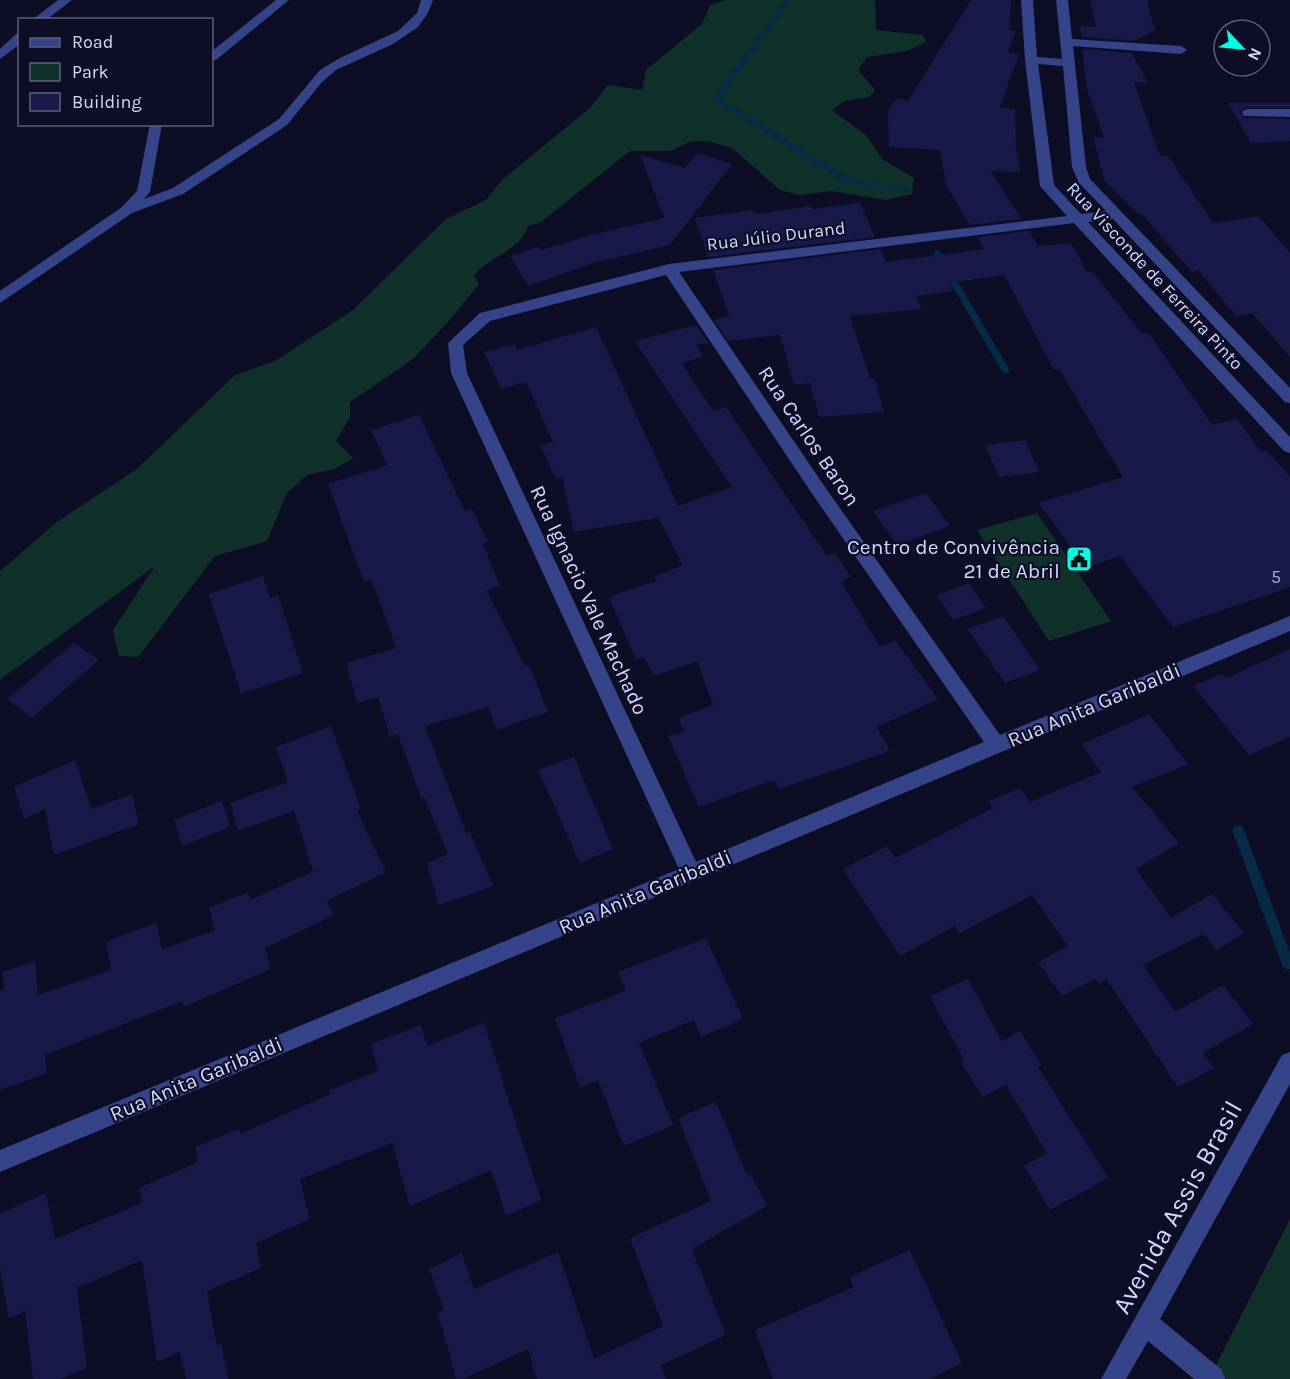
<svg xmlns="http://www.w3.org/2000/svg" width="1290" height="1379" font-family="Karla,sans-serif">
<rect width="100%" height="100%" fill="#0d0e26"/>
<path fill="#103129" d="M726 0H875L876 30 923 35 926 42 907 51 867 57 858 70 875 90 869 97 844 101 832 110 866 135 882 159 914 178 912 194 886 200 832 191 799 195 780 190 732 148 707 141H692L670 151H630L541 222 528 226C521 250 489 257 474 275L479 284 449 321 413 359 350 402V417L336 441 353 458 334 469 307 475 287 493 267 541 215 556 138 657 119 656 113 630 155 566 0 680V571L57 522 137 469 235 375 275 361 353 310 446 219 486 200 503 179 590 108 608 85 642 90 646 70 702 24 710 5Z
M1037 513 1111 621 1049 641 977 530Z
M1290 1219V1379H1209Z"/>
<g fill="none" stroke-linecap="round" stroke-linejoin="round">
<path fill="#062b46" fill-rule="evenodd" d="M785 0H791L720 98 849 178 904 188 908 190 907 192 844 182 712 99Z
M937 250 941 253 1009 369V373H1003L933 253Z
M1238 825 1242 826 1244 830 1290 953V969L1288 970 1284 968 1282 964 1232 830 1234 826Z"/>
</g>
<path fill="#181849" d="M971 0H1011L1009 30 1016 31 1008 52 1019 54 1000 108 1015 109 1016 150 1021 172 991 171 1021 219 970 225 946 185 940 150 889 147 888 111 897 98 908 101Z
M1090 0H1147L1155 30 1136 41 1082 37 1080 26 1096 27Z
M1082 49 1132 53 1148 83 1134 82 1160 156H1168L1213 223 1259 216 1290 253V357L1252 313 1236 316 1198 270 1192 272 1142 214 1140 215 1105 182 1093 137 1104 138 1087 89Z
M1228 103H1290V107H1247L1240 112 1244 118 1290 119V141L1251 143Z
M697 153 732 164 670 245 593 263 529 286 510 256 538 247 541 250 595 234 664 218 640 155 685 168Z
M860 203 875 237 708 257 695 218 752 210 754 214 811 206 812 209Z
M1029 231 1038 246 1071 243 1087 272 1092 271 1142 334 1149 333 1212 425 1237 419 1261 452 1266 450 1290 476V587L1173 627 1120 556 1094 565 1091 560 1084 565 1039 503 1123 477 1059 369 1054 370 1004 275 949 283 953 291 916 296 921 309 850 316 870 379H875L884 412 819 417 810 383 794 385 780 335 728 341 714 320 729 316 713 270 881 249 886 262 984 249 977 237Z
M696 325 709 343 696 345 703 356 682 363 713 411 726 407 827 556 835 553 851 577 841 581 880 647 895 640 938 699 877 727 890 751 779 789 774 780 699 807 668 736 685 731 678 718 713 705 697 661 654 676 644 657 636 660 609 597 656 581 654 577 683 565 658 518 574 532 562 477 556 479 540 445 553 442 526 382 501 389 484 352 514 344 517 350 596 327 678 506 732 487 635 341Z
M419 415 465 511 472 509 488 542 483 544 500 586 486 590 525 666 529 665 548 712 497 730 488 707 425 726 466 833 470 832 493 886 439 905 427 863 448 854 424 797 421 798 398 734 390 737 378 697 357 703 346 663 396 648 372 580 364 582 328 484 387 465 371 430Z
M1025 440 1039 472 999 477 985 445Z
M926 493 950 526 897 545 873 511Z
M263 576 270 598 278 595 303 673 241 694 209 594Z
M969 583 986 608 953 620 937 595Z
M1003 616 1040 670 1005 683 968 629Z
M74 643 99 660 32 718 7 699Z
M1290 649V737L1249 755 1193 686 1222 674 1226 678Z
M1149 714 1188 764 1132 787 1179 843 1136 869 1171 918 1212 894 1244 933 1217 950 1204 934 1143 965 1175 1012 1223 985 1253 1024 1203 1053 1214 1068 1178 1087 1107 980 1099 984 1095 979 1062 996 1038 962 1068 946 1032 895 960 933 955 926 900 956 843 869 887 846 895 858 993 808 989 801 1020 788 1030 802 1101 772 1082 744Z
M331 726 361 809 357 811 386 872 327 901 334 915 265 948 271 969 184 1007 183 1001 45 1055 47 1073 0 1090V991L4 990 2 972 35 961 38 995 111 970 106 942 156 923 162 950 215 930 209 908 248 892 251 900 313 871 294 811 238 831 230 803 288 782 276 747Z
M574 757 613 849 580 863 538 770Z
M75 760 91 809 132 794 139 824 54 855 45 809 24 819 14 787Z
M222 801 230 827 182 846 174 820Z
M706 938 743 1019 701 1037 694 1020 639 1043 673 1125 624 1146 598 1080 580 1088 555 1018 626 991 618 972Z
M968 979 1002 1041 1020 1031 1042 1066 1038 1067 1108 1178 1050 1210 1024 1166 1047 1153 1006 1085 982 1097 961 1062 964 1060 930 996Z
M484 1023 541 1200 506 1216 491 1170 410 1206 392 1143 300 1179 310 1219 256 1243 261 1268 207 1291 217 1346 221 1344 228 1379H186L180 1352 157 1362 142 1260 77 1288 87 1368 60 1379H33L25 1311 9 1319 0 1269V1214L46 1193 55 1239 142 1203 139 1188 198 1162 195 1147 239 1129 240 1134 331 1094 329 1090 378 1071 371 1044 421 1025 427 1046Z
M716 1102 747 1175 750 1174 767 1206 692 1249 726 1335 661 1365 666 1379H537L528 1349 463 1379H456L438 1313 444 1310 429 1269 462 1253 474 1289 558 1252 594 1359 663 1326 630 1238 711 1201 678 1118Z
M910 1250 962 1363 930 1379H773L755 1330 854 1287 849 1277Z"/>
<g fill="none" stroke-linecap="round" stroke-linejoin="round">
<path fill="#354389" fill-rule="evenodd" d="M58 0H72L46 20H32Z
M276 0H289L216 60H212V51Z
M421 0H433L428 13 418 27 393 44 336 70 322 82 287 125 183 194 132 213 0 303V291L122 207 137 191 150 124H162L150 192 144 199 173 188 279 119 320 70 340 58 398 31 417 13Z
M1021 0H1033L1037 57 1062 59 1056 0H1068L1072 39 1181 46 1187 50 1181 54 1073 46 1086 167 1090 179 1290 388V403L1285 402 1113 219 1088 222 1290 437V453L1284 451 1074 223 679 272 825 487 1000 735 1290 616V631L0 1172V1150L679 869 451 373 448 343 480 313 669 264 1067 216 1040 186 1025 60ZM1038 64 1063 66 1072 167 1079 183 1106 211 1081 214 1054 185ZM666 275 813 495 984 742 696 862 467 373 463 345 490 321Z
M16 34H20V44L0 59V49Z
M1248 109H1290V117L1244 116 1242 113 1244 110Z
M1290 1052V1084L1160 1319 1222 1370 1225 1379H1194L1148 1341 1126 1379H1101L1282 1055Z"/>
</g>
<defs>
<symbol id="civic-square" viewBox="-11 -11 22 22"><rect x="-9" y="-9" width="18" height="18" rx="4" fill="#00fee3" stroke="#0d0e26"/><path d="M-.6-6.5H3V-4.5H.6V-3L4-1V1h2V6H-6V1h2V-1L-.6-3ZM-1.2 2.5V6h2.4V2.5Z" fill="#111"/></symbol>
</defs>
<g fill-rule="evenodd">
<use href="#civic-square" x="1064" y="544" width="30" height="30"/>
</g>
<g text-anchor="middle" stroke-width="4.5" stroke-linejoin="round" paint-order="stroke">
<g font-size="18" fill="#d3d7ff" stroke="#0d0e26">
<text transform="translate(776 236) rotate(-7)" y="6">Rua Júlio Durand</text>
<text transform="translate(1155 276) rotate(47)" y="6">Rua Visconde de Ferreira Pinto</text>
</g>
<g font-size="18" fill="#a4a7d2">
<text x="1276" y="583">5</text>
</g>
<g font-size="21" fill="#d3d7ff" stroke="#0d0e26">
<text transform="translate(809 436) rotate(56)" y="7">Rua Carlos Baron</text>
<text transform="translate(589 600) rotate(65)" y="7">Rua Ignacio Vale Machado</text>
<text transform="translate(1094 705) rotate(-23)" y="7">Rua Anita Garibaldi</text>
<text transform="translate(645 892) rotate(-23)" y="7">Rua Anita Garibaldi</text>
<text transform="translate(196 1079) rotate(-23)" y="7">Rua Anita Garibaldi</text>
</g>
<g font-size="21" fill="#d3d7ff" stroke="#0d0e26" text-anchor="end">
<text x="1060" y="554">Centro de Convivência<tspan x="1060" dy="24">21 de Abril</tspan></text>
</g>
<g font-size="26" fill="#d3d7ff" stroke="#0d0e26">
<text transform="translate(1177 1207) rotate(-61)" y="9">Avenida Assis Brasil</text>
</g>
</g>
<rect x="18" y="18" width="195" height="108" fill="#0d0e26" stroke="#5c5e7d" stroke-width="1.5"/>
<rect x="30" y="38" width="30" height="9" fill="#354389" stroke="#5c5e7d" stroke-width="1.5"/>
<text x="72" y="48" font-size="18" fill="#d3d7ff">Road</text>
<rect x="30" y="63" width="30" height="18" fill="#103129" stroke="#5c5e7d" stroke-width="1.5"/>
<text x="72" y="78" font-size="18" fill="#d3d7ff">Park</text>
<rect x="30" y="93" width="30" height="18" fill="#181849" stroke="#5c5e7d" stroke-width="1.5"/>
<text x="72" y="108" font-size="18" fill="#d3d7ff">Building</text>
<g transform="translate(1242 48) rotate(116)"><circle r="28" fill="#0d0e26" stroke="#5c5e7d" stroke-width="1.5"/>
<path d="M0-4.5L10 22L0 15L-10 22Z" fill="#00fee3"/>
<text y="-9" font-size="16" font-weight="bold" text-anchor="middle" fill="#d3d7ff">N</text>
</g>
</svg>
